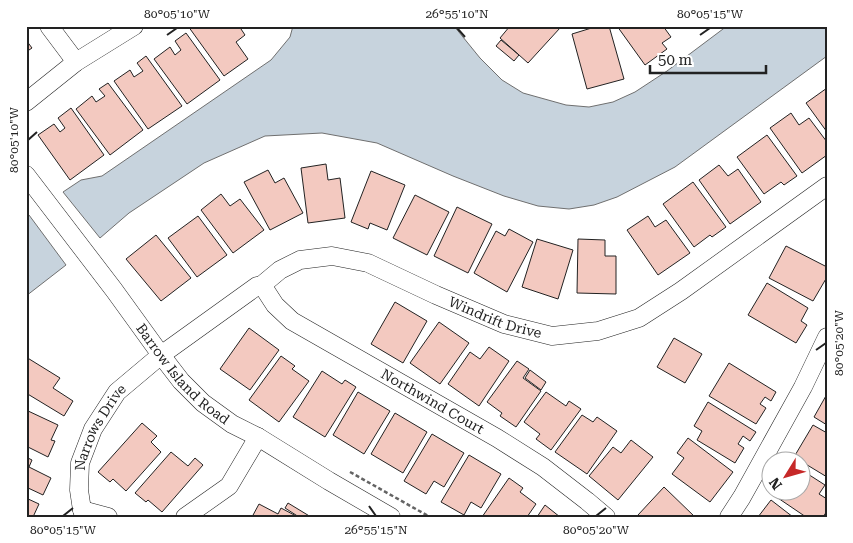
<svg xmlns="http://www.w3.org/2000/svg" width="853" height="543" font-family="'Roboto Serif',serif">
<rect width="100%" height="100%" fill="#fff"/>
<path fill="#c7d3dd" stroke="#6f6f6f" d="M293 26H454L480 58 502 80 523 93 566 105 589 107 613 102 635 92 667 71 727 26H827V56L675 167 617 197 594 205 569 209 538 206 504 196 453 176 377 143 322 133 265 136 204 163 129 213 100 238 63 192 81 180 102 176 271 60 290 37Z
M29 215 66 265 26 296V217Z"/>
<path fill="#f3c9c0" stroke="#222" d="M188 26H239L245 35 236 42 248 59 224 76Z
M510 26H558L560 28 528 63 500 38Z
M598 26H609L624 79 587 89 572 34Z
M617 26H663L671 37 662 43 667 49 645 65Z
M186 33 220 80 187 104 154 59 170 47 175 55 181 50 175 41Z
M26 40 32 48 26 52Z
M501 40 519 55 514 61 496 46Z
M146 56 182 106 148 129 114 81 130 70 134 77 143 71 137 63Z
M108 83 143 130 110 155 76 109 92 96 96 102 105 96 99 89Z
M827 88V132L806 103Z
M71 108 104 155 70 180 38 135 54 124 60 132 65 128 58 118Z
M791 113 799 125 809 118 827 142V155L802 173 770 128Z
M767 135 797 176 784 185 781 182 764 194 737 157Z
M326 164 328 180 340 178 345 218 308 223 301 168Z
M719 165 728 176 738 169 761 202 730 224 699 180Z
M268 170 275 183 284 178 303 213 270 230 244 182Z
M371 171 405 185 387 230 370 223 368 229 351 222Z
M693 182 726 227 712 237 710 235 694 247 663 204Z
M221 194 230 206 240 199 264 230 233 253 201 210Z
M415 195 449 212 427 255 393 238Z
M457 207 492 224 468 273 434 256Z
M198 216 227 255 197 277 168 238Z
M648 216 655 227 666 220 690 253 658 275 627 230Z
M509 229 533 242 507 292 474 273 496 231 505 236Z
M156 235 191 278 161 301 126 259Z
M537 239 573 250 558 299 522 287Z
M578 239 605 240V256H616V294L577 293Z
M786 246 827 267V277L813 301 769 278Z
M767 283 808 308 801 321 807 325 796 343 748 315Z
M395 302 427 321 403 363 371 344Z
M439 322 469 343 440 384 410 363Z
M249 328 279 350 250 390 220 369Z
M674 338 702 354 685 383 657 367Z
M489 347 509 361 479 406 448 384 470 352 480 359Z
M281 356 295 366 292 369 309 381 279 422 249 400Z
M26 357 60 378 53 388 73 401 64 416 26 393Z
M517 361 529 369 523 378 541 391 516 427 500 416 502 413 487 402Z
M729 363 776 392 771 401 765 397 760 404 766 408 756 424 709 396Z
M530 370 546 382 541 390 525 378Z
M322 371 342 384 345 380 356 387 325 437 293 417Z
M358 392 390 411 364 454 333 435Z
M546 392 566 406 569 401 581 409 551 450 536 439 540 434 524 422Z
M827 394V425L814 417Z
M708 402 756 432 750 441 743 436 738 444 744 448 735 463 697 440 702 431 694 426Z
M26 410 58 425 51 440 55 441 48 457 26 446Z
M395 413 427 432 403 473 371 454Z
M582 415 593 422 597 417 617 431 587 474 555 452Z
M142 423 157 436 151 442 161 452 126 491 113 479 110 482 98 472Z
M813 425 827 433V477L794 457Z
M432 434 464 453 444 487 434 481 426 494 404 481Z
M688 438 733 472 710 502 672 474 684 458 677 453Z
M631 440 653 457 618 500 589 476 613 447 621 453Z
M171 452 188 466 195 458 203 465 162 512 148 500 146 502 135 493Z
M469 455 501 474 481 508 471 502 464 515 441 502Z
M26 457 32 460 29 467 51 478 43 495 26 487Z
M800 469 825 485 819 494 827 499V511L823 517H806L772 494 775 490H800Z
M509 478 523 488 520 492 536 504 527 517H482Z
M664 487 695 517H640L638 515Z
M26 498 39 504 33 517H26Z
M771 500 793 517H758Z
M288 503 311 517H299L285 508Z
M259 504 278 514 281 508 298 517H252Z
M545 505 560 517H537Z"/>
<g fill="none" stroke-linecap="round" stroke-linejoin="round">
<defs>
<g id="minor">
<path d="M49 26 76 62"/>
<path d="M26 102 76 62 134 26"/>
<path id="s1" d="M26 175 114 290 161 355 181 381 203 403 232 424 258 437 329 481 391 517"/>
<path id="s2" d="M262 285 275 305 292 321 497 438 543 467 587 501 606 517"/>
<path id="s3" d="M82 510 79 490 80 463 93 429 117 392 161 355 257 286 262 285 280 270 300 260 332 256 368 263 436 295 504 324 552 336 598 331 639 318 681 291 827 186"/>
<path d="M82 510 108 517"/>
<path d="M185 517 229 486 258 437"/>
<path d="M729 517 742 497 803 387 827 337"/>
</g>
</defs>
<use href="#minor" stroke="#222" stroke-width="19"/>
<path stroke="#646464" stroke-width="2.5" stroke-dasharray="4 2.5" stroke-linecap="butt" d="M350 472 430 517"/>
<use href="#minor" stroke="#fff" stroke-width="18"/>
</g>
<path fill="none" stroke="#222" stroke-width="2" d="M457 28 465 37M167 35 177 28M700 35 710 28M28 140 37 132M816 350 826 343M369 506 376 516M63 516 73 508M596 516 606 508"/>
<g text-anchor="middle" stroke-width="4" stroke-linejoin="round" paint-order="stroke">
<g font-size="14" fill="#222" stroke="#fff">
<text dy="5" stroke="none"><textPath href="#s3" startOffset="562">Windrift Drive</textPath></text>
<text dy="5" stroke="none"><textPath href="#s1" startOffset="254">Barrow Island Road</textPath></text>
<text dy="5" stroke="none"><textPath href="#s2" startOffset="209">Northwind Court</textPath></text>
<text dy="5" stroke="none"><textPath href="#s3" startOffset="88">Narrows Drive</textPath></text>
</g>
</g>
<rect width="853" height="543" fill="none" stroke="#ffffff" stroke-width="55"/>
<g transform="translate(786 476) rotate(233)"><circle r="24" fill="#ffffff" stroke="#a7a7a7"/>
<path d="M0-4L9 19L0 12L-9 19Z" fill="#c62828"/>
<text y="-8" font-size="14" font-weight="bold" text-anchor="middle" fill="#222222">N</text>
</g>
<path d="M650 65v8h116v-8" fill="none" stroke="#222222" stroke-width="2.5"/>
<text x="658" y="65" font-size="15" fill="#222222" stroke="#ffffff" stroke-width="4" paint-order="stroke">50 m</text>
<rect x="28" y="28" width="798" height="488" fill="none" stroke="#222" stroke-width="2"/>
<g font-size="12" text-anchor="middle" fill="#222">
<text x="177" y="18">80°05'10"W</text>
<text x="457" y="18">26°55'10"N</text>
<text x="710" y="18">80°05'15"W</text>
<text transform="translate(14 140) rotate(-90)" y="4">80°05'10"W</text>
<text transform="translate(839 343) rotate(-90)" y="4">80°05'20"W</text>
<text x="63" y="534">80°05'15"W</text>
<text x="376" y="534">26°55'15"N</text>
<text x="596" y="534">80°05'20"W</text>
</g>
</svg>
